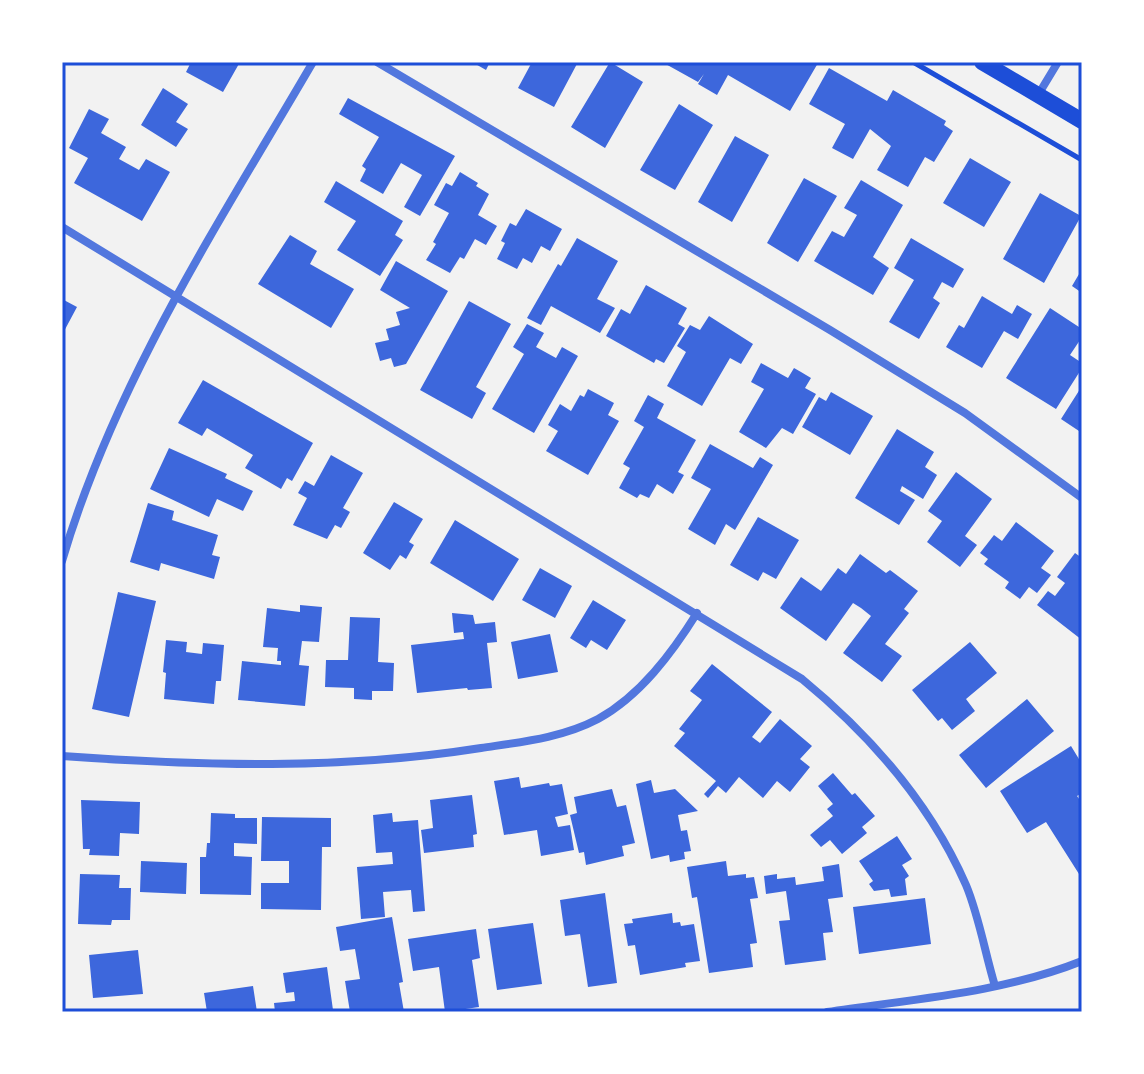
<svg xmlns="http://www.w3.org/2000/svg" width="1144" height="1074" font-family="Manrope,sans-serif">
<rect width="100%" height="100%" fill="#f2f2f2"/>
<path fill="#3d67dc" d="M191 62H240L223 92 186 72Z
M472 62H490L486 70Z
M532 62H578L554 107 518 88Z
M610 62 643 82 605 148 571 127Z
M662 62H816L818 63 790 111 728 75 717 95 698 84 704 74 698 82Z
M829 68 887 101 893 90 946 121 944 125 953 131 934 162 925 157 908 187 877 170 891 146 870 129 853 159 832 148 845 124 809 104Z
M163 88 188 104 176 122 188 129 176 147 141 125Z
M348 98 455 156 420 216 404 207 422 175 401 163 383 194 360 181 366 169 362 166 379 137 339 114Z
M679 104 713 125 675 190 640 170Z
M89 109 109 119 101 133 126 147 119 159 139 170 146 159 170 172 142 221 74 183 88 158 69 148Z
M735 136 769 155 732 222 698 202Z
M970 158 1011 182 984 227 943 203Z
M460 172 478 183 476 186 489 194 478 215 497 226 486 245 475 239 464 259 460 257 450 273 426 260 436 244 433 242 449 213 434 205 446 183 452 186Z
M804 178 837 196 798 262 767 243Z
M861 180 903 205 873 257 889 268 873 295 814 261 832 231 844 237 857 215 844 208Z
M336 181 403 221 395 235 403 240 380 276 337 250 356 221 324 202Z
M1040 193 1081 216 1044 283 1003 259Z
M526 209 562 229 550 251 541 246 532 263 523 258 517 269 497 259 505 243 501 241 510 223 516 226Z
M290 235 317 251 310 264 354 289 331 328 258 284Z
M577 238 618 261 597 299 615 308 600 333 551 306 541 325 527 318 558 264 561 266Z
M911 238 964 269 953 288 942 282 933 298 940 303 919 339 889 322 914 280 894 268Z
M396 261 448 291 406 364 394 367 391 358 380 361 375 343 389 340 386 329 400 325 396 312 410 308 380 290Z
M1082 269V293L1072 286Z
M646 285 687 308 678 324 685 328 664 363 656 359 654 363 606 336 621 309 630 314Z
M982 296 1012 314 1017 305 1032 314 1018 339 1004 331 982 368 946 347 959 325 964 328Z
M62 299 77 307 62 335Z
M469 301 511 324 476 387 486 393 472 419 420 390Z
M1050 308 1082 329V337L1070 355 1082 363V368L1056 409 1006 378Z
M709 316 753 344 741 364 730 358 702 406 667 386 686 352 677 346 690 325 700 330Z
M527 324 544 333 536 347 556 358 562 347 578 356 534 433 492 409 524 354 513 347Z
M761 363 788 378 794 368 801 372 811 378 805 388 816 394 793 434 782 428 766 448 739 432 764 389 751 382Z
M203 380 313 443 292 481 287 478 281 489 245 468 253 455 207 428 202 436 178 423Z
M1082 386V433L1061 419Z
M588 389 614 403 608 415 619 421 588 475 546 451 558 431 548 425 560 404 571 411 580 395 584 397Z
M831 392 873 416 850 455 802 427 819 397 826 401Z
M648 395 664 404 657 418 696 440 678 472 684 475 673 494 657 484 649 498 640 494 637 498 619 488 630 468 623 464 644 427 634 421Z
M897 429 934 452 925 467 937 475 923 499 902 486 900 491 915 500 899 525 855 498Z
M710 444 753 468 760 457 773 465 735 530 726 524 715 545 688 529 711 489 691 478Z
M169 448 227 474 225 478 253 491 243 511 217 499 209 517 150 489Z
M331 455 363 473 343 508 350 512 341 528 335 525 327 539 293 525 307 498 298 493 305 481 314 486Z
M956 472 992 499 965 536 977 545 960 567 927 542 942 521 928 511Z
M394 502 423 519 409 542 414 545 406 559 400 555 390 570 363 553Z
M148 503 174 511 172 520 218 535 212 555 220 557 214 579 161 563 159 571 130 562Z
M758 517 799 540 776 579 763 572 758 581 730 565Z
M455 520 519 559 493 601 430 563Z
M1016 522 1054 551 1041 568 1051 575 1037 593 1029 587 1020 599 1005 588 1009 582 984 564 988 559 980 553 994 535 1002 541Z
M1075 553 1082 558V640L1037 605 1048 591 1055 596 1065 583 1057 577Z
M860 554 886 573 890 570 918 591 904 609 909 613 885 644 902 656 882 682 843 653 871 616 861 608 853 603 826 641 780 608 801 577 821 591 838 568 846 574Z
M540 568 572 586 555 618 522 600Z
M118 592 156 601 129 717 92 709Z
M593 600 626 620 607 650 591 640 586 648 570 638Z
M300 605 322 607 319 642 302 641 299 665 309 666 305 706 238 700 242 661 281 665V661H277L278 648 263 647 267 608 300 612Z
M452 613 473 615 475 624 495 622 497 642 487 643 492 688 468 690 467 688 417 693 411 645 464 639 463 632 454 633Z
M350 617 380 618 378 662 394 663 393 691H372V700L354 699V688L325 687 326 660H348Z
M550 634 558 672 518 679 511 642Z
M166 640 187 642 186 652 202 654 203 643 224 645 221 681H216L214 704 164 699 166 673 163 672Z
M970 642 997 673 966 699 975 711 952 730 942 718 938 721 912 690Z
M712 664 772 712 752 737 760 743 780 719 812 746 800 759 810 767 790 792 777 781 763 798 739 777 726 793 718 786 708 798 704 794 716 781 674 746 685 733 679 729 702 700 690 691Z
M1027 699 1054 731 986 788 959 755Z
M1071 746 1082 764V793L1077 796 1082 803V872L1079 874 1046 822 1027 833 1000 791Z
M833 773 852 795 855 793 875 816 862 827 867 833 842 854 830 840 821 847 810 835 833 816 827 809 833 804 818 786Z
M519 777 521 788 549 783 550 786 562 784 568 814 555 817 558 827 570 825 574 850 541 856 537 830 504 835 494 781Z
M651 780 654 793 675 789 698 811 678 815 681 831 687 830 691 851 684 852 685 859 670 862 669 855 651 859 636 784Z
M612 789 617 807 626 805 635 843 622 846 624 856 586 865 584 852 579 853 570 815 577 813 574 797Z
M472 795 477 834 473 835 474 847 424 853 421 830 433 828 430 800Z
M81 800 140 802 139 834 120 833 119 856 89 855 90 849H83Z
M211 813 235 814V818H257V844L234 843V856L252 857 251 895 200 894V857H206L207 843H210Z
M392 813 393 822 418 820 425 911 413 912 411 890 383 892 385 917 361 919 357 867 393 864 392 852 376 853 373 815Z
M262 817 331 818V847H322L321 910 261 909V883H289V861H261Z
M897 836 912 859 902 865 909 876 905 879 907 895 891 897 889 889 874 891 869 884 873 881 859 861Z
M141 861 187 863 186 894 140 892Z
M726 861 728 876 746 874V878L754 877 758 898 750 899 757 943 750 944 753 967 709 973 697 897 692 898 687 867Z
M839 864 843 897 828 899 833 932 823 933 826 960 785 965 779 921 790 920 786 891 766 894 764 876 777 874V879L795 877 796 885 824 881 822 867Z
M80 874 120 875 119 888H131L130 920H112L111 925 78 924Z
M605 893 617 983 588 987 580 934 565 936 560 900Z
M925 898 931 944 859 954 853 907Z
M672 913 673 923 680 922 681 926 694 924 700 961 685 963 686 967 640 975 635 945 628 946 624 924 633 923 632 919Z
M392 917 403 982 399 983 404 1012H350L345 981 360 979 355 949 340 951 336 927Z
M533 923 542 984 497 990 488 929Z
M476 929 480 958 472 960 479 1007 445 1012 439 967 413 971 408 939Z
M138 950 143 994 93 998 89 955Z
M327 967 333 1010 275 1012 274 1003 295 1001 294 992 286 993 283 973Z
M253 986 257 1012H207L204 993Z"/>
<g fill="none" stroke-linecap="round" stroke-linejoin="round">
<path stroke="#1d4ed8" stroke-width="5" d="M913 62 1082 160"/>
<path stroke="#5277de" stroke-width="8" d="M377 62 830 330 965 413 1082 498
M1038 95 1058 62
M62 227 802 679C870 735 930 803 966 885 979 916 985 953 995 986
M62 561C115 381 219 223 313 62
M62 756C202 766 342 770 481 748 521 742 562 738 598 719 640 696 672 653 697 613
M827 1012C912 999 1002 993 1082 961"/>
<path stroke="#1d4ed8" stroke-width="16" d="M982 62 1082 121"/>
</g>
<rect width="1144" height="1074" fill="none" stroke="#ffffff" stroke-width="128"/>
<rect x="64" y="64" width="1016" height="946" fill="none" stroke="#1d4ed8" stroke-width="3"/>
</svg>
